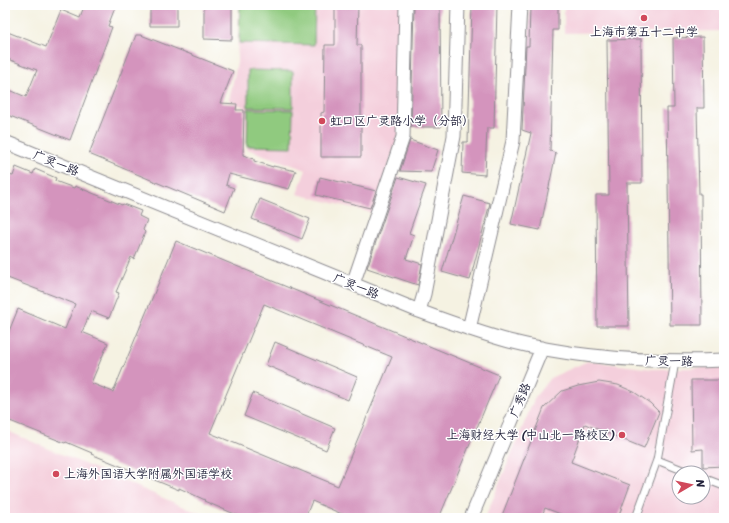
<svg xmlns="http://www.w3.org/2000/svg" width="729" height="523" font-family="Sriracha,'LXGW WenKai TC',sans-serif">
<rect width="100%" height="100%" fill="#fff"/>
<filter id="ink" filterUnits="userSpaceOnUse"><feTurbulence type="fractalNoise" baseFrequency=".025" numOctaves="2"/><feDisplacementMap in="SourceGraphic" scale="8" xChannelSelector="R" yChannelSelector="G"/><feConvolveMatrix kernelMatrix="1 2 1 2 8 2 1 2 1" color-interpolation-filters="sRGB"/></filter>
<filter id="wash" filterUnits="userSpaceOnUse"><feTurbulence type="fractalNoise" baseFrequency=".012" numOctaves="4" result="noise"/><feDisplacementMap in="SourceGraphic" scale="16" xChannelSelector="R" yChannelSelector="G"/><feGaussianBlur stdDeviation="0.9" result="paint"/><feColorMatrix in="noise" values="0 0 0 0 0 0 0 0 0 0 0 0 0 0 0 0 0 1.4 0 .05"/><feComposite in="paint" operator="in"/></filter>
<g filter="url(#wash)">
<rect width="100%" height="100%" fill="#f5f2e2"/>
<path fill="#f4cfdc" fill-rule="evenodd" d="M239 5H402L399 135 373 213 297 194 306 170 247 149 244 107 229 100 237 63Z
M564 5H724V31L564 33Z
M588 361 653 369 724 367V518H485L535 397 550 378ZM679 473H703V497H679Z
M5 430 210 518H5Z"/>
<path fill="#90ca7f" stroke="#59765d" d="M240 5H315L314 45 239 43Z
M248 70 293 71V108L248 107Z
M248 109 293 110 292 147 247 146Z"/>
<g id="blocks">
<path fill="#d494bd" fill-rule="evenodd" d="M85 5H116L108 26 112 27 70 140 5 114V88L26 97 37 70 5 58V31L46 47 61 10 80 18Z
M150 5H177V26H150Z
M204 5H232V40L204 39Z
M335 5H358L357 45H361V157H321V113L324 112 325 45H335Z
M414 5H440L441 127H411Z
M472 5H497L494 128H487L485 175 462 173 463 142H468Z
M530 5H558V30H553L550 151 556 153 540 230 511 224 531 133 522 130 526 46H529Z
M136 35H141L233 71 221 103 237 104 236 110H244L243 155 254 159V161L273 167V166L296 171 289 189 229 174 226 185 234 188 225 211 89 154Z
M703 37 704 108H697L699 194H701L702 325H670L667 108H674L673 38Z
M641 39 642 183H627L629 326H597L596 195H609L607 40Z
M410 140 438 150 431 172 400 171Z
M16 167 33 174 35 169 56 178 55 181 74 188 75 186 122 205 123 204 141 211 139 216 147 220 143 230 145 232 134 259 131 257 116 292 119 293 109 318 91 311 82 332 108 343 91 383 113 392 176 241 499 375 439 518H351L312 501 305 518H244L204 501 205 500 179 488V490L91 454 92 453 66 442 65 443 5 419V341L18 309 65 329 75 304 5 277V183L8 175 13 176ZM264 304 392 357 338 486 210 433Z
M320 177 376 191 370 208 316 195Z
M398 177 426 185 409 233 414 235 406 259 422 264 418 285 367 268Z
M464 196 490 203 470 280 442 272Z
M260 199 310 219 302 239 252 219Z
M275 342 357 377 348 400 266 365Z
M691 380H724V466L703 467V449L692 450Z
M599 382 618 385 634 392 650 403 659 412 644 448 585 424 571 462 630 485 618 518H571L545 508 541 518H501L544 408 562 391 578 386Z
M253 393 335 428 326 450 244 416Z"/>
</g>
</g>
<g filter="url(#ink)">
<use href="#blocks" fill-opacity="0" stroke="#8c8a8e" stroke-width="1"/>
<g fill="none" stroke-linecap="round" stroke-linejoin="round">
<defs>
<path id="lane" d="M675 362 657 460 690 473
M703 478 724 486
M636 518 657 460"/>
<path id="street" d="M5 142 419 311C449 322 479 333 509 341 580 359 651 363 724 360
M353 284 403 137 406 5
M419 311 424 294 454 136 458 5
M469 329 513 141 520 5
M471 518 542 348"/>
</defs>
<use href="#lane" stroke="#8c8a8e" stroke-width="9"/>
<use href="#street" stroke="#8c8a8e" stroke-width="15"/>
<use href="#lane" stroke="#fff" stroke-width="7"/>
<use href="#street" stroke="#fff" stroke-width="13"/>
</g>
</g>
<g fill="#d1495b" stroke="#fff" stroke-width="1.5">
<circle cx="644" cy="18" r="4"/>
<circle cx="322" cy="121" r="4"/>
<circle cx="622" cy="435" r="4"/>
<circle cx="56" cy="474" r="4"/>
</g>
<g text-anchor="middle" stroke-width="3" stroke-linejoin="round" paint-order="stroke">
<g font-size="12" fill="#22223b" stroke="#fff" text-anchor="start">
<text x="644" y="36" text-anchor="middle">上海市第五十二中学</text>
<text x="330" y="125">虹口区广灵路小学（分部）</text>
<text x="614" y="439" text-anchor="end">上海财经大学 (中山北一路校区)</text>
<text x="64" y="478">上海外国语大学附属外国语学校</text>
</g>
<g font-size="12" fill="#22223b" stroke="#fff">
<text transform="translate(56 163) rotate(22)" y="4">广灵一路</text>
<text transform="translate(356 286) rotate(22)" y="4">广灵一路</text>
<text transform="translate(669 361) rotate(1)" y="4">广灵一路</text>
<text transform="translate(520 400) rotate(-68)" y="4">广秀路</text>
</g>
</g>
<rect width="729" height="523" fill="none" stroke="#fff" stroke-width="20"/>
<g transform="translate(691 485) rotate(81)"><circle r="19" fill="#ffffff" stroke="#a7a7b1"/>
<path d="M0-3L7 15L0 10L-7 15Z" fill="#d1495b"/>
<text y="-6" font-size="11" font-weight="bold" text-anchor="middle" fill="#22223b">N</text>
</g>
</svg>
